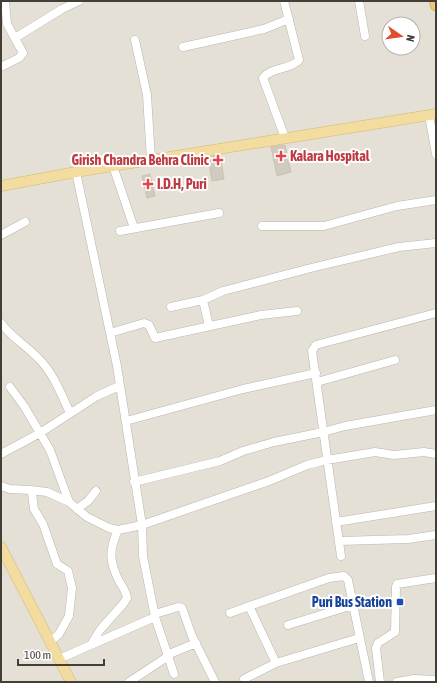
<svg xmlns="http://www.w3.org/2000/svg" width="437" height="683" font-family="'Asap Condensed',sans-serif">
<rect width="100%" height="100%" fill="#f1eee7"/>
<path fill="#e4e0d5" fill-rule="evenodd" d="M1 1H436V682H1ZM389 24H413V48H389Z"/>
<path fill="#d1cabe" stroke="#cbc2b2" d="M285 145 291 172 277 176 271 147Z
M220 155 224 179 212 181 208 157Z
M150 174 155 196 147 198 142 176Z"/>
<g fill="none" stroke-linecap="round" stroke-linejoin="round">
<defs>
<path id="minor" d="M284 1 299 60C290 70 271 67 263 78L285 138
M359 1 365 36
M15 38 62 9 79 1
M135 40 147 95 151 160
M183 47 264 29 289 19
M1 67 19 58 23 53 7 24 5 1
M429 115 436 154
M113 166 134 228
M76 172 117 366 142 525 143 556 155 617 174 674
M262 226H324L397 206 436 200
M120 231 219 213
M1 235 25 222
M203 300 209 326
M171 307 203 300 223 291 315 267 399 247 436 243
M1 323C11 337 27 346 39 359 54 374 61 394 70 413
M110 333 144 323 149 325 155 338 261 315 297 311
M317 382 395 360
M10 387 24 406 50 450 69 502 87 517 109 528 118 530 142 525 269 481 307 465 327 460 375 452 394 455 424 452 436 454
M126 421 243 389 316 373
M1 454 40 433 97 396 119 386
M134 482 220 461 243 451 274 442 323 432 345 426 436 410
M1 486 10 489 30 490 32 493 34 509 43 524 57 564 68 571 72 588 69 616 59 634 50 642
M30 490 47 492 69 502
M77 509 88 501 96 491
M336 522 436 506
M339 541 408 539 436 535
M341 556 312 351 316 345 436 313
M249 606 276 663 359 638
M230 613 329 578 344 576 348 580 369 682
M155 614 178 607 182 608 192 636 215 682
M288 625 353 605
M92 643 100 630 123 604 127 598C126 591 122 586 119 581 109 561 109 550 118 530
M167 655 196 643
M59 659 155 617
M244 679 276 663
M129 682 167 657
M380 682 376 648 378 643 395 632 396 587 397 584 436 578
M397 682 414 679 436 680"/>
<path id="major" d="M1 186 76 172 436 114
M1 547 71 682"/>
<path id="highway" d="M435 1 436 5"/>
</defs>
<use href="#minor" stroke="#bbb6aa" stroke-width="9"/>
<use href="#major" stroke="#d5b971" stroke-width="11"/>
<use href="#highway" stroke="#cb9d47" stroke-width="12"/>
<use href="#minor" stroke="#fff" stroke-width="8"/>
<use href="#major" stroke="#f2dc9f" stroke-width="10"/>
<use href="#highway" stroke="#edc876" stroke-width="11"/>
</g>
<g fill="#e0444e" stroke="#fff" stroke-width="1.5">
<path d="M279 150h4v4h4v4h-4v4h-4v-4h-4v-4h4z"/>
<path d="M216 154h4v4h4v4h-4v4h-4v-4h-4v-4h4z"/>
<path d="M146 178h4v4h4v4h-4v4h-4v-4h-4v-4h4z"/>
</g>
<rect fill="#1a4fb4" stroke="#fff" stroke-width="1.5" x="396" y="598" width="8" height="8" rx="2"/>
<g text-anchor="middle" stroke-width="4" stroke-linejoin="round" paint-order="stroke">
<g font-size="14" font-weight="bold" fill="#be3a42" stroke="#fff" text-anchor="start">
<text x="290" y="161">Kalara Hospital</text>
<text x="209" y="165" text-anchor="end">Girish Chandra Behra Clinic</text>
<text x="157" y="189">I.D.H, Puri</text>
</g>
<g font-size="14" font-weight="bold" fill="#164399" stroke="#fff" text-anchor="end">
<text x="392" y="607">Puri Bus Station</text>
</g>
</g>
<rect width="437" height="683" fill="none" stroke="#433f37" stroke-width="4"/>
<g transform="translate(401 36) rotate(103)"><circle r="19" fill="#ffffff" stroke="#b4b2af"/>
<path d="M0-3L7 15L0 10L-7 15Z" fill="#e14d2e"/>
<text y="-6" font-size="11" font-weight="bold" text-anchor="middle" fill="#433f37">N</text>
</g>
<path d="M18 659v6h86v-6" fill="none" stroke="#433f37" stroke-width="2"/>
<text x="24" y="659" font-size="12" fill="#433f37" stroke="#ffffff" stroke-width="3" paint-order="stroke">100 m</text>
</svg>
